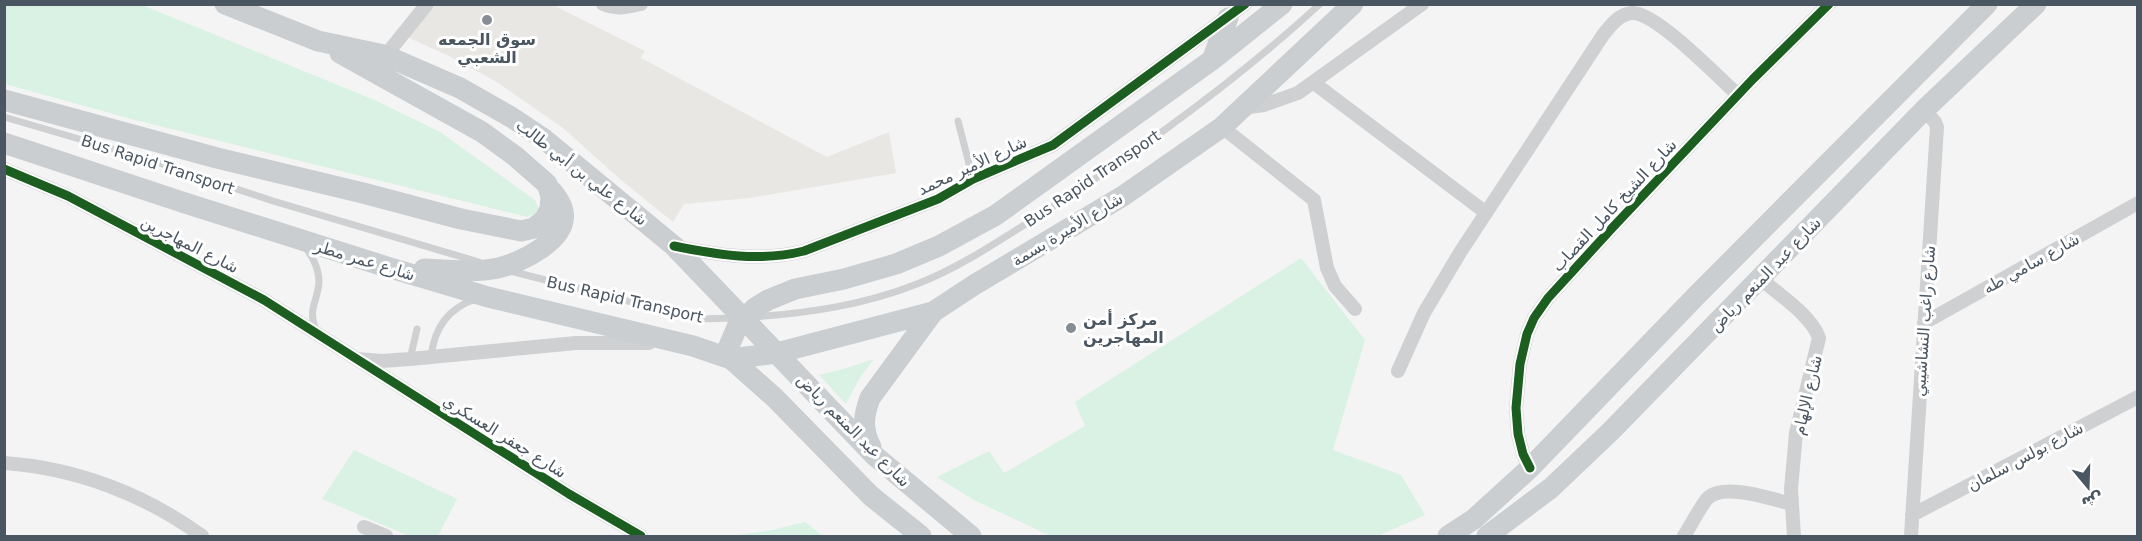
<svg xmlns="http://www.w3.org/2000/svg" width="2142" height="541" font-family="'DejaVu Sans','Noto Naskh Arabic',sans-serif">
<rect width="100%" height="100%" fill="#f4f4f4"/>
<path fill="#e8e7e3" d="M435 5H553L645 51 641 58 827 157 889 132 896 173 750 198 684 204 673 222 621 180 563 128 495 81 449 56 407 37Z"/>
<path fill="#d9f2e3" d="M5 4 142 5 377 101 440 132 535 200 538 208 535 214 527 217 135 120 5 84Z
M1301 258 1365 340 1333 450 1401 475 1425 515 1378 536H1050L972 499 937 477 989 451 1004 473 1085 426 1075 402Z
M874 359 859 379 846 404 819 375 847 368Z
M354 450 457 499 438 536H409L322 499Z
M805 522 823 536H730L772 530Z"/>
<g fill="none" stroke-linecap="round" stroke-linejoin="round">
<path stroke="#ced0d2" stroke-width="7" d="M4 117 144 158 273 201 479 262
M958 121 973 179
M305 247C313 257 319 269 319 282 318 301 307 309 316 330
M510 271 699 319 736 318
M753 317C809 313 864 305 917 284 961 267 1000 240 1040 215 1138 152 1234 83 1320 4
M431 357C434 329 448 308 476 299
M410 359 417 329"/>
<path stroke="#ced0d2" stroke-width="14" d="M603 4C616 10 628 7 641 4
M382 60 427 4
M1314 83 1485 212
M1242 108 1264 105 1298 93 1422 4
M1222 127 1314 200 1327 268 1335 286 1355 309
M4 169 68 196 264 300 569 494 641 536
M674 246C718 255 760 262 804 251L938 199 973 179 1053 145 1245 4
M1761 279C1778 294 1812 316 1819 338L1796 433 1791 489 1794 536
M1924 323 2138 203
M357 359 382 361 410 359 576 343H649
M1398 371 1424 313 1461 251 1603 35C1610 26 1619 14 1632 13 1656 12 1718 77 1738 95
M4 463C76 468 144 494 202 536
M1530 468 1523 454 1518 434 1516 408 1520 364 1527 334 1534 318 1548 298 1614 226 1753 79 1829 4
M1912 515 2138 397
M364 527 386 536
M1684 536C1691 525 1698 511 1706 500 1721 481 1771 499 1792 504
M1911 536 1937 127 1935 122 1924 110"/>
<path stroke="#caced1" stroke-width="21" d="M225 4 318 41 384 55 460 88 511 117 544 139 674 246 875 456 971 536
M1212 60 1228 18
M4 100 217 158 363 193 461 219 521 231 534 228 544 220 550 209 551 196 547 184 515 156 482 132 340 53
M4 143 182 202 387 267 488 297 693 346 731 359 777 353 933 312 974 285 1123 196 1222 127 1353 4
M424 269C448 270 474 273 498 268 520 263 569 240 563 211 562 204 556 196 552 191
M871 447C862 429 863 417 870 398L933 312
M921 536 871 496 774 397 731 359 729 346 738 325 755 308 768 300 795 289 844 279 896 264 939 246 996 215 1212 60 1282 4
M1448 536 1474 519 1530 468 1698 294 1987 4
M1487 536 1551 488 1611 431 1924 110 2036 4"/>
<defs>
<path id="cycleway" d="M4 169 68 196 264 300 569 494 641 536
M674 246C718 255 760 262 804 251L938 199 973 179 1053 145 1245 4
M1530 468 1523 454 1518 434 1516 408 1520 364 1527 334 1534 318 1548 298 1614 226 1753 79 1829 4"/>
</defs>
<use href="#cycleway" stroke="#fff" stroke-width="13"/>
<use href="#cycleway" stroke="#1b5e20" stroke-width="9"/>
</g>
<g fill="#868d94" stroke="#fff" stroke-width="2">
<circle cx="487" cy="20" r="6"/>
<circle cx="1071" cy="328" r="6"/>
</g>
<g text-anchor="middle" stroke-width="6" stroke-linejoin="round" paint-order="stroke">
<g font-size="16" font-weight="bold" fill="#4a5661" stroke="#fff">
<text x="487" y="45">سوق الجمعه<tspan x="487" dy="18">الشعبي</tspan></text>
<text x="1083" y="325" text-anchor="start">مركز أمن<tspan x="1083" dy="18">المهاجرين</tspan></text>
</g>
<g font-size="16" fill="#4a5661" stroke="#fff">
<text transform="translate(158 164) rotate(18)" y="6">Bus Rapid Transport</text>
<text transform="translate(972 165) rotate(-25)" y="6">شارع الأمير محمد</text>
<text transform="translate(582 172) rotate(38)" y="6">شارع علي بن أبي طالب</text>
<text transform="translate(1092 178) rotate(-34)" y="6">Bus Rapid Transport</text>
<text transform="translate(1614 205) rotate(-47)" y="6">شارع الشيخ كامل القصاب</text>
<text transform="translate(1067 229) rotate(-31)" y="6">شارع الأميرة بسمة</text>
<text transform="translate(190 244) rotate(27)" y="6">شارع المهاجرين</text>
<text transform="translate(365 260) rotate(17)" y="6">شارع عمر مطر</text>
<text transform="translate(2031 263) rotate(-29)" y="6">شارع سامي طه</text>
<text transform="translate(1765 274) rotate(-46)" y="6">شارع عبد المنعم رياض</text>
<text transform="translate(625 299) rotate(13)" y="6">Bus Rapid Transport</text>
<text transform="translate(1924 321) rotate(-86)" y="6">شارع راغب النشاشيبي</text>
<text transform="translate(1807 395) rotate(-77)" y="6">شارع الإلهام</text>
<text transform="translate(854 430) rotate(45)" y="6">شارع عبد المنعم رياض</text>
<text transform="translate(505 436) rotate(32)" y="6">شارع جعفر العسكري</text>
<text transform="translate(2025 456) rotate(-28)" y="6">شارع بولس سلمان</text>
</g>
</g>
<rect width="2142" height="541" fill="none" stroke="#4a5661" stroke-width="12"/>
<g transform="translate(2088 487) rotate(161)" stroke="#ffffff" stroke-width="4.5" paint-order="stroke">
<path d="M0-4.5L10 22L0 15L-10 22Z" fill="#4a5661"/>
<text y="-9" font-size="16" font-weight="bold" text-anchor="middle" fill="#4a5661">ش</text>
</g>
</svg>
